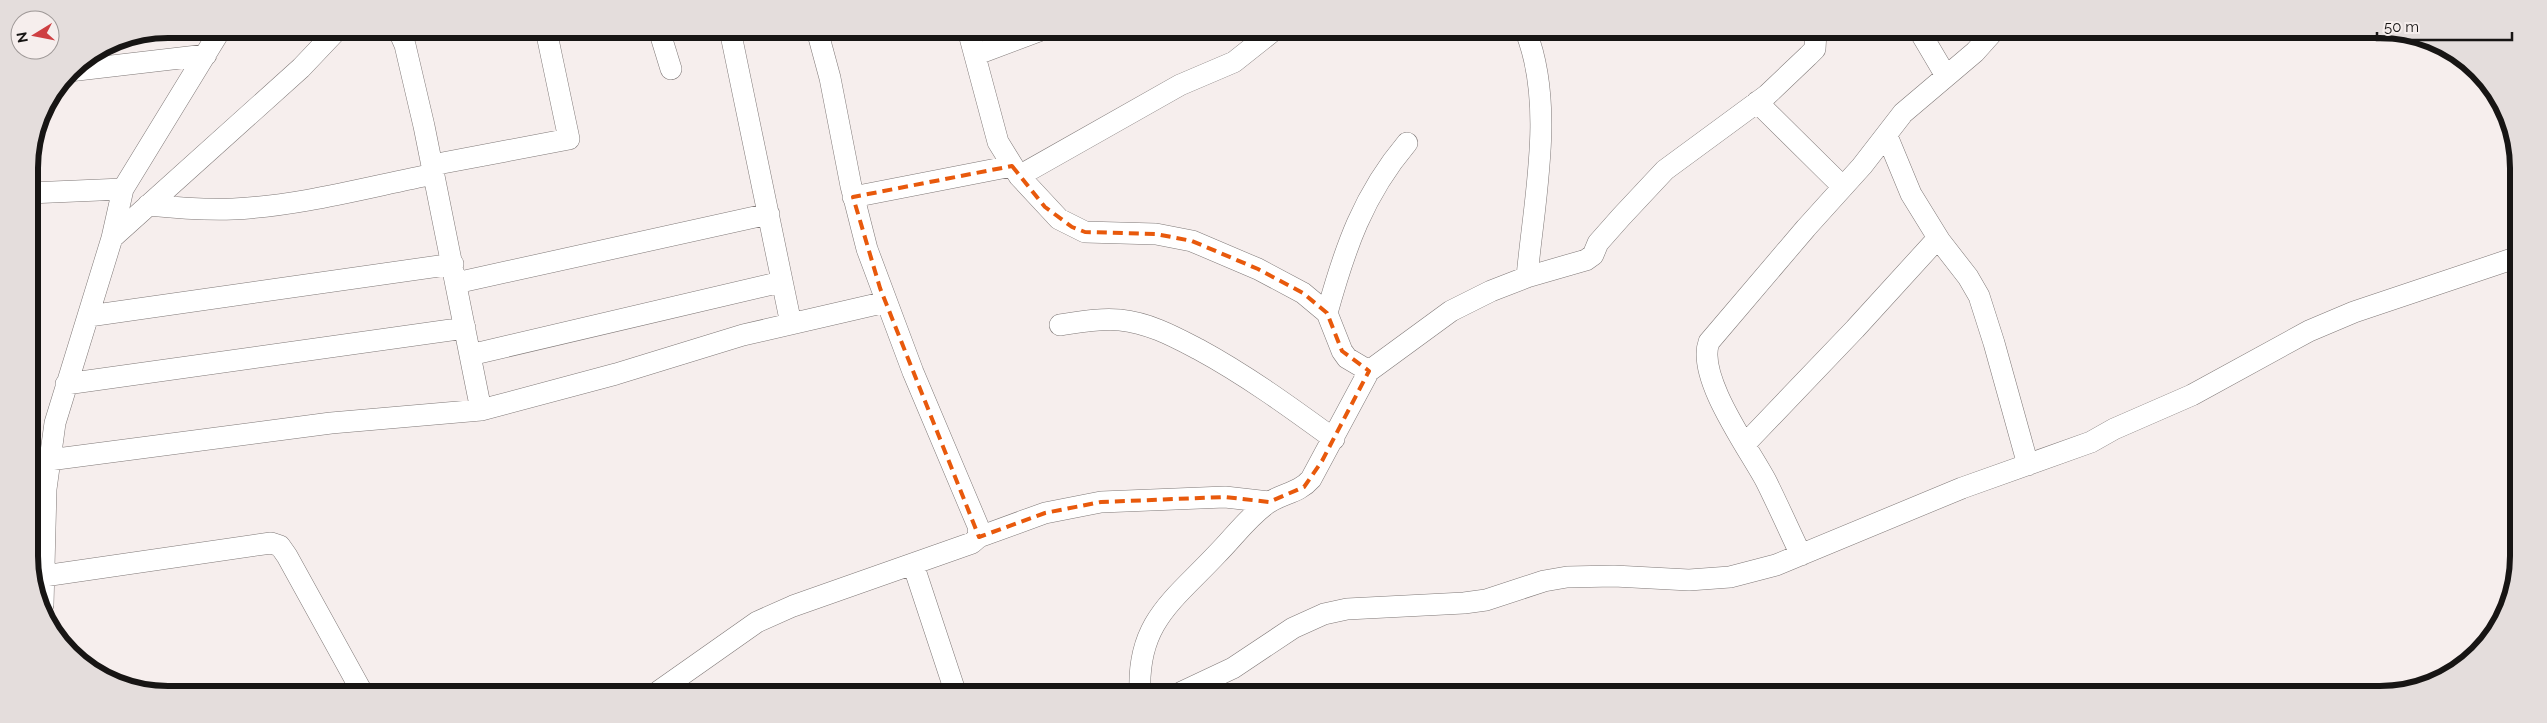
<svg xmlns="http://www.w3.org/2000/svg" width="2547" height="723" font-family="Raleway,sans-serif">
<rect width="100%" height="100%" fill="#f6eeed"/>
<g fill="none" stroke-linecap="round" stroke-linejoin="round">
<defs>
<path id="street" d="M398 29 405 45 424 126 481 410
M659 30 671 69
M730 30 791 324
M968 30 998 142 1019 176 1059 219 1085 232 1156 234 1192 241 1258 269 1303 293 1327 313 1342 351 1347 358 1369 371
M1526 32C1555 106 1534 199 1527 277
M1920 32 1946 76
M975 55 1039 31
M69 71 206 55
M1757 102 1843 187
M1887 136 1911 194 1940 241 1968 277 1979 296 1994 343 2028 465
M432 165 569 139 546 30
M1019 176 1180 85 1234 62 1273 31
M29 193 123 189
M853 197 1012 166
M148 205C177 208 204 210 233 209 300 206 368 187 434 174
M112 238 301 68 338 29
M456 283 769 214
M1327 313C1345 248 1363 195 1407 143
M89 316 453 264
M1060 325C1080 322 1100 318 1120 320 1149 323 1173 336 1198 349 1246 375 1290 407 1334 439
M470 355 781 282
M66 384 465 328
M1745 444 1855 329 1938 238
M49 460 331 423 481 410 616 374 743 335 886 302
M979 537 1045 513 1101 502 1225 497 1269 502
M1801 555C1789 530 1778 505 1766 481 1749 449 1696 377 1709 342L1806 228 1862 166 1903 113 1975 52 1992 33
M913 564 955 691
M44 576 271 543 280 546 287 556 361 690
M43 605 46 489 55 423 112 238 123 189 221 29
M659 691 757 622 793 606 972 543 979 537 978 526 913 372 867 249 851 186 830 78 817 30
M1140 692C1137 622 1174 600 1217 554 1234 537 1248 517 1268 503 1283 493 1299 493 1311 479L1369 371 1451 311 1491 291 1527 277 1586 260 1593 255 1598 243 1621 217 1665 170 1767 95 1808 56 1815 49 1816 32
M1182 692 1233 668 1293 628 1324 614 1347 609 1464 603 1486 600 1544 581 1567 577 1614 576 1689 580 1730 577 1776 565 1962 488 2091 442 2114 429 2192 395 2309 331 2354 312 2515 258"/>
</defs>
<use href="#street" stroke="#7f7877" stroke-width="22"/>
<use href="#street" stroke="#fff" stroke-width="21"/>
</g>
<path fill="none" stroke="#e8590c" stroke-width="4" stroke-dasharray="10 6" stroke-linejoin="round" d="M1012 166 1045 207 1072 227 1085 232 1156 234 1192 241 1258 269 1303 293 1327 313 1342 351 1369 371 1322 461 1304 487 1269 502 1225 497 1101 502 1045 513 979 537 880 288 853 197Z"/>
<path d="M0 0H2547V723H0ZM168 38H2380A130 130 0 0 1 2510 168V556A130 130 0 0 1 2380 686H168A130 130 0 0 1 38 556V168A130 130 0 0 1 168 38Z" fill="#e4dddc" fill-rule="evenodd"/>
<path fill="none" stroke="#171514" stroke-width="6" d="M168 38H2380A130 130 0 0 1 2510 168V556A130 130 0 0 1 2380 686H168A130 130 0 0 1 38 556V168A130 130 0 0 1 168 38Z"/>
<g transform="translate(35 35) rotate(260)"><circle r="24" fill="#f6eeed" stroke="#9d9796"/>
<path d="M0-4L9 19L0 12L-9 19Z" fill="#ce3f42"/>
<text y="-8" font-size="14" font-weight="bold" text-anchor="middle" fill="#171514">N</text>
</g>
<path d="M2377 32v8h135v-8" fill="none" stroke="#171514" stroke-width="2.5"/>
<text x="2384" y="32" font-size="15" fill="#171514" stroke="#f6eeed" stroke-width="4" paint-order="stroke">50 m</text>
</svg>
